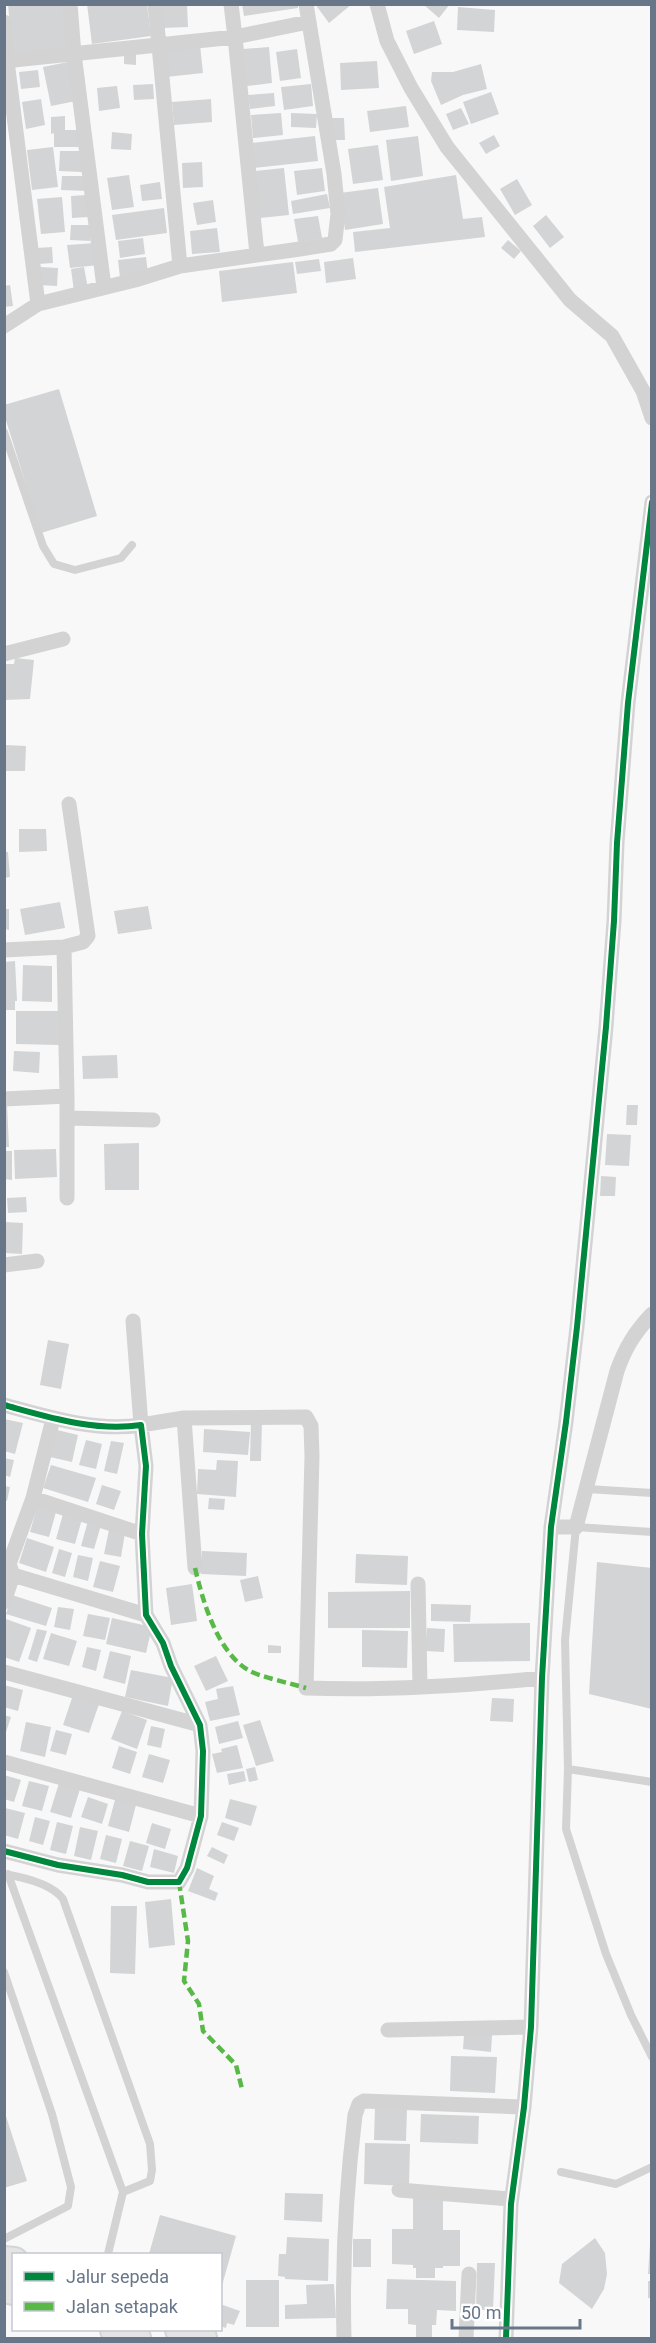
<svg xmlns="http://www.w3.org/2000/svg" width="656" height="2343" font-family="Roboto,sans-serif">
<rect width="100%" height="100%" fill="#f8f8f8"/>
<path fill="#d3d4d5" d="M8 4H65L69 50 12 54Z
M87 4H147L151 36 92 44Z
M242 4H298V8L244 16Z
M315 4H352L329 23Z
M423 4H450L439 18Z
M187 5 188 27 162 28 161 6Z
M458 7 495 10 494 32 457 30Z
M434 21 442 44 414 54 406 31Z
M200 45 203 73 166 77 162 49Z
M269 47 272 83 247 86 243 49Z
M297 49 301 78 280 81 276 52Z
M124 54H136V65L124 64Z
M377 61 379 88 341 90 340 63Z
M68 62 76 101 51 106 43 67Z
M481 64 487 89 463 95 441 105 431 81 432 72H453Z
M38 70 40 87 21 89 19 72Z
M153 84 154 99 134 100 133 85Z
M311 84 313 106 284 110 281 87Z
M117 86 120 108 99 111 97 88Z
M491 92 499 114 471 124 463 102Z
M274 93 275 106 250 109 248 95Z
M41 99 45 125 26 129 22 102Z
M211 99 212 122 174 125 172 102Z
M406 106 409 127 370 132 367 111Z
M461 108 469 124 453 130 446 114Z
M281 113 283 135 253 138 251 115Z
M291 113 317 114 316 128 291 127Z
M65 116V130H79V147H54V133L51 134V117Z
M330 118H344L345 140H330Z
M112 132 132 134 131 150 111 149Z
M494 135 500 146 486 154 479 143Z
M315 136 318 161 254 168 251 143Z
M418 136 423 176 391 181 386 140Z
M378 145 383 180 353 184 348 149Z
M53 147 58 187 32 190 27 150Z
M60 151H83L82 172 59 171Z
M202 162 203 187 183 188 182 163Z
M284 168 289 215 260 218 255 171Z
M322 168 325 191 297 195 294 171Z
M129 175 134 207 112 210 107 178Z
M456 175 463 219 482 217 485 237 355 252 353 232 390 228 384 187Z
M62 176H87V191L61 190Z
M517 179 532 205 515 215 500 189Z
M160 182 162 199 142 201 140 185Z
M378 188 383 224 345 230 340 193Z
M327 194 330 208 293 214 291 201Z
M87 195 89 217 72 218 71 196Z
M62 197 65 232 41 234 37 199Z
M213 200 216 222 197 225 193 203Z
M164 208 167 233 116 240 112 215Z
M546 215 564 237 550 248 533 226Z
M318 216 322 238 298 242 294 219Z
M71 225H90V241L70 240Z
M217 228 220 252 192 254 190 231Z
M143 238 145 254 120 258 118 241Z
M508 240 521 251 514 259 501 248Z
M96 243 99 265 70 268 67 245Z
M52 247 53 263 38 264 37 248Z
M146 257 148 274 120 278 118 260Z
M353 258 356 279 326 283 324 262Z
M319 259 321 271 297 274 295 262Z
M293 262 297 293 222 302 219 271Z
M40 267 58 268 57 286 39 285Z
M84 267 88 289 74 291 71 269Z
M10 285 13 306 4 307V286Z
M59 389 97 516 41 533 4 414V405Z
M15 658 34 660 30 699 4 700V664H14Z
M4 745 26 746 25 771H4Z
M19 829H46L47 851 19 852Z
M4 852H8L10 877 4 878Z
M60 902 65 928 25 935 20 909Z
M148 906 152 929 118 934 114 911Z
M5 909H9V930L5 929Z
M15 961 17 1001H15V1010H4V962Z
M23 965 52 966V1002L22 1001Z
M16 1011H60L59 1045 16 1044Z
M14 1051 40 1052 39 1073 13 1071Z
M117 1055 118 1078 83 1079 82 1056Z
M4 1104H7L9 1147H4Z
M627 1105H638L637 1125H626Z
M607 1134 631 1135 629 1166 605 1165Z
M139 1143V1190H105L104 1144Z
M56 1149 57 1177 15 1179 14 1150Z
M4 1151H12V1180L4 1179Z
M601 1176 616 1177 615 1196H600Z
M26 1197 27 1212 8 1213 7 1198Z
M4 1222 23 1223 22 1254 4 1253Z
M48 1340 69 1344 61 1389 40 1385Z
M4 1419 23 1423 15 1454 4 1451Z
M251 1419H262L261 1461H250Z
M204 1429 250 1432 248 1455 203 1452Z
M57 1430 78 1435 72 1462 50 1457Z
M86 1440 102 1444 96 1469 79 1465Z
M111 1441 124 1443 117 1474 104 1471Z
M4 1458 14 1460 10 1477 4 1475Z
M217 1460 238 1461 236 1497 197 1494 198 1469 216 1470Z
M51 1465 96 1478 88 1502 43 1488Z
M102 1485 121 1491 114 1510 96 1504Z
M4 1486 10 1487 7 1501 4 1500Z
M209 1498 225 1499 224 1510 208 1509Z
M37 1507 56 1512 49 1537 30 1532Z
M63 1514 82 1519 75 1544 56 1539Z
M88 1521 101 1525 94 1549 81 1546Z
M109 1530 125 1533 121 1557 104 1554Z
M27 1538 54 1547 46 1572 19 1563Z
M59 1549 72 1553 65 1577 52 1573Z
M202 1551 247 1553 246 1576 201 1574Z
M356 1554 408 1556 407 1585 355 1583Z
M78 1555 93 1558 88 1581 73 1577Z
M100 1561 120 1566 113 1592 93 1587Z
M597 1562 652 1568V1709L589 1694Z
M258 1576 263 1598 245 1602 240 1580Z
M192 1584 197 1621 171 1625 166 1588Z
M410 1591V1628H328V1592Z
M12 1595 52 1608 46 1626 6 1614Z
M431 1604 471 1605 470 1622 431 1621Z
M58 1607 74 1609 70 1630 54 1627Z
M88 1614 110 1618 105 1640 83 1636Z
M112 1618 152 1627 146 1653 106 1644Z
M6 1619 31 1628 19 1662 4 1657Z
M530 1623V1661L454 1662 453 1624Z
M427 1628 445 1629 444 1652 425 1651Z
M37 1629 47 1631 37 1662 28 1659Z
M362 1630 408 1631 407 1668 362 1667Z
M51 1633 77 1641 69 1666 43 1659Z
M268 1645 281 1646V1653H268Z
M87 1647 101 1650 96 1671 82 1667Z
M110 1651 131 1656 125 1684 103 1678Z
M216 1656 228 1681 206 1691 194 1666Z
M131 1670 173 1678 168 1706 125 1697Z
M4 1685 23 1690 18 1711 4 1707Z
M233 1686 240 1715 210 1721 205 1702 218 1699 216 1689Z
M73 1695 99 1704 89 1733 63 1725Z
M492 1698 514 1699 513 1722 490 1721Z
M122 1711 147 1720 137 1749 111 1739Z
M4 1715 11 1717 5 1735H4Z
M260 1720 274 1761 256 1766 243 1725Z
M238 1721 243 1738 219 1744 215 1727Z
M26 1722 51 1727 45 1757 20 1751Z
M151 1726 165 1729 161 1748 147 1745Z
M56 1730 72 1734 66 1755 50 1751Z
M237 1745 243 1768 217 1773 212 1754 222 1752 221 1749Z
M119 1746 137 1752 130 1774 112 1768Z
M149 1754 170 1760 163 1783 142 1777Z
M255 1767 258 1780 249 1782 246 1769Z
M244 1771 246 1781 229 1785 227 1774Z
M4 1775 21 1780 14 1802 4 1799Z
M29 1781 49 1786 42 1811 22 1806Z
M59 1783 80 1789 71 1818 50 1812Z
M116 1796 137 1801 129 1832 108 1826Z
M88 1797 108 1804 102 1824 81 1817Z
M230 1799 257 1806 251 1826 225 1818Z
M5 1808 25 1813 18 1839 4 1835Z
M35 1817 50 1821 43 1845 29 1841Z
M57 1822 73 1826 66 1854 50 1850Z
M222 1822 239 1828 234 1841 217 1835Z
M152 1823 171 1829 165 1849 146 1843Z
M80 1827 98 1831 91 1860 74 1856Z
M106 1835 122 1839 116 1863 100 1859Z
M130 1841 149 1846 142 1871 123 1866Z
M212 1847 228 1855 224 1864 207 1856Z
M154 1849 178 1856 174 1873 150 1867Z
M197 1868 214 1876 209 1889 218 1893 215 1901 188 1891Z
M171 1899 175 1945 149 1948 145 1902Z
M111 1906H137L135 1974 110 1973Z
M464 2035H492L491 2052 463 2049Z
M451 2056 497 2057 495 2093 450 2091Z
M375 2107 407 2108 406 2141 374 2140Z
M4 2110 27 2181 4 2188Z
M421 2114 479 2116 478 2144 420 2142Z
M365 2143 410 2144 409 2186 364 2184Z
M285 2193 323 2194 322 2222 284 2220Z
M413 2198H443V2230H460V2266H443V2268H435V2278H416V2268H413V2265L392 2264V2229H413Z
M160 2215 236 2236 221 2289 220 2254H149Z
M287 2237 329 2239 328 2281 285 2279V2277L278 2276 279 2254H286Z
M595 2238 605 2253 607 2274 604 2289 592 2309 559 2283 562 2264Z
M353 2239H371V2267H353Z
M650 2244H652V2274H648Z
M477 2263H495L493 2310H476Z
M387 2279 456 2281V2311L437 2310 436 2325H432V2338H416V2325L408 2324V2309H386Z
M246 2280H279V2327H246Z
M648 2281H652V2298H648Z
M334 2284 336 2318 285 2319V2305L307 2304 306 2285Z
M220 2304 240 2311 234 2325 227 2323 226 2328 220 2326Z"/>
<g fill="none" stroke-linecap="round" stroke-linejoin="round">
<defs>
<path id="highway" d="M4 2261 14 2262
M4 2288 14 2290
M115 2330 136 2338
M180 2330 202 2338"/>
</defs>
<use href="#highway" stroke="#d4d5d6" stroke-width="32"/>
<path stroke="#d3d3d4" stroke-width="8" d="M4 432 43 546 54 564 75 570 121 558 132 545
M587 1489 652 1493
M652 1532 576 1527 565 1640 568 1769 566 1829 606 1954 631 2015 652 2057
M568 1769 652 1782
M4 1874C22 1877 52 1884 63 1899L150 2144 152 2170 150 2181 123 2192
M8 1874 123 2192 108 2254
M4 1972 52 2114 71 2187 68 2206 4 2239
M561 2172 616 2184 652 2167"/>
<path stroke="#d3d3d4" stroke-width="15" d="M70 4 74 54 104 287
M155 4 180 266
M231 4 235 37 308 22
M377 4 387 41 411 88 447 147 570 300 612 336 643 391 652 418
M4 22 7 61 38 304
M4 61 235 37 257 254
M4 326 38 304 135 280 180 266 300 249 331 244 335 240 338 214 334 174 306 4
M4 654 63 639
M64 947 83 942 88 936 69 804
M4 950 64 947 67 1096 4 1099
M67 1096V1198
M67 1118 153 1120
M4 1265 37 1261
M133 1321 141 1425 184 1418
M4 1405C48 1417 95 1432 141 1425L146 1466 142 1534 146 1615 163 1643 171 1666 200 1725 203 1751 201 1816 187 1868 179 1882H148L122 1875 58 1865 4 1851
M33 1498 142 1534
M551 1527H576L617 1371C625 1348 635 1332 652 1314
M195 1568 184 1418 306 1417 311 1426 312 1456 306 1688C385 1691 463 1686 542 1678
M13 1575 146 1615
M418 1584 420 1687
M4 1602 13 1575 9 1564 33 1498 53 1419
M4 1672 200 1725
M4 1762 201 1816
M388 2030 531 2027
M399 2190 511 2199
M344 2338C342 2263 346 2189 355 2115L359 2104 364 2101 524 2107
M466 2338 469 2274
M506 2338 511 2204 524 2107 531 2027 542 1678 551 1527 566 1422 577 1327 606 1027 614 921 617 843 628 703 652 502"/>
<use href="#highway" stroke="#e4e4e5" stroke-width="28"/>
<path stroke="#58b947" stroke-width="4.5" stroke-dasharray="9 4.5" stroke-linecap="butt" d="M195 1568C203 1602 217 1651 248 1670 257 1676 293 1684 306 1688
M179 1882 188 1941 184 1981 199 2004 203 2031 236 2065 242 2089"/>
<defs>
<path id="cycleway" d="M4 1405C48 1417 95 1432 141 1425L146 1466 142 1534 146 1615 163 1643 171 1666 200 1725 203 1751 201 1816 187 1868 179 1882H148L122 1875 58 1865 4 1851
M506 2338 511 2204 524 2107 531 2027 542 1678 551 1527 566 1422 577 1327 606 1027 614 921 617 843 628 703 652 502"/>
</defs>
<use href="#cycleway" stroke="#fff" stroke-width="10"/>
<use href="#cycleway" stroke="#00873e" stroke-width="6"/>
</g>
<rect width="656" height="2343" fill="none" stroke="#687689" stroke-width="12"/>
<rect x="12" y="2253" width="210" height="78" fill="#ffffff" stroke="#c3c8d0" stroke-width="1.5"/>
<rect x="24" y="2272" width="30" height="9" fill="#00873e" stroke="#c3c8d0" stroke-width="1.5"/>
<text x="66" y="2283" font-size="18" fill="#687689">Jalur sepeda</text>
<rect x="24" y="2302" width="30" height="9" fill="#58b947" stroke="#c3c8d0" stroke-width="1.5"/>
<text x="66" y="2313" font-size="18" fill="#687689">Jalan setapak</text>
<path d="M452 2319v9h128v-9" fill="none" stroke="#687689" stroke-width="3"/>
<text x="461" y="2319" font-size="18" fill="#687689" stroke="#ffffff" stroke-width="4.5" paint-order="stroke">50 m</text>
</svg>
